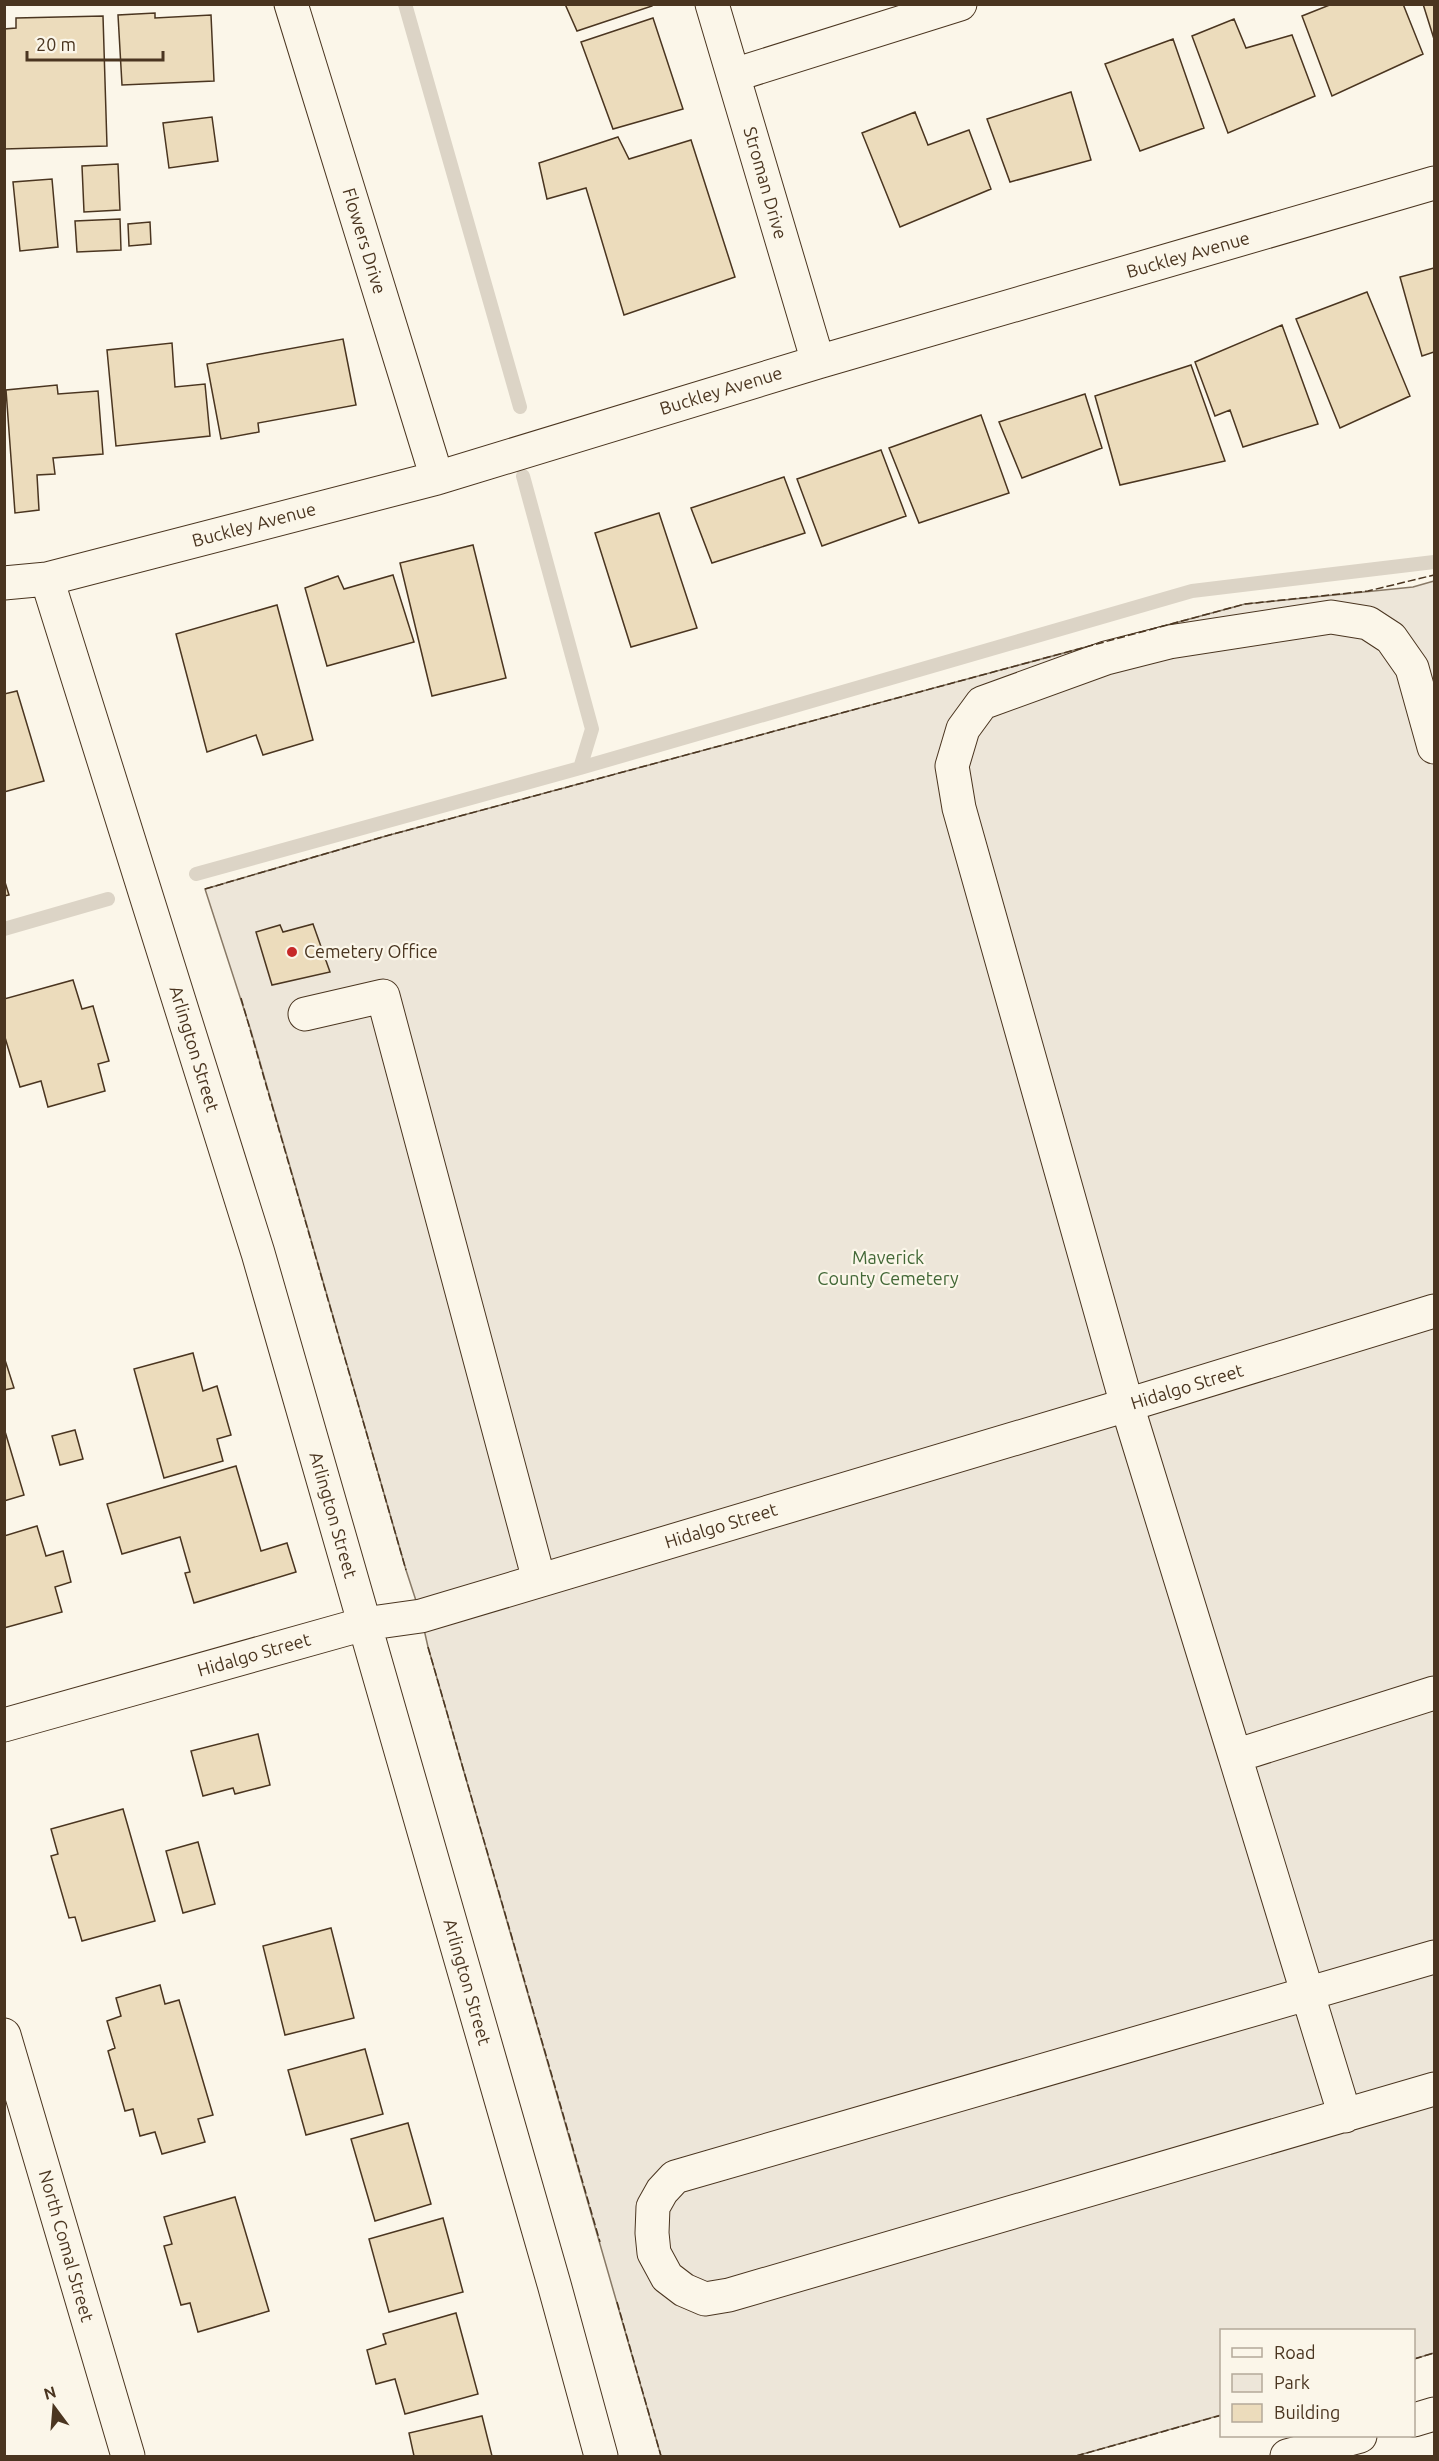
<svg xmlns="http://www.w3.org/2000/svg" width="1439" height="2461" font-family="Ubuntu,sans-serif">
<rect width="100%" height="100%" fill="#fbf6e9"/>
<path fill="#ede6d9" stroke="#887966" stroke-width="1.5" d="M1434 581V2353L1414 2359V2330H1222L1221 2415 1076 2456H661L428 1647 421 1616 406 1570 251 1031 205 889 386 836 1245 604 1413 587Z"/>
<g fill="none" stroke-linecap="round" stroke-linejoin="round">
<path stroke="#dcd4c6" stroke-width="14" d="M405 4 520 407
M523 476 592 729 580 768
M196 874 580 768 1192 591 1434 562
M4 929 108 899"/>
</g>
<path fill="#ecdcbc" stroke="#4a3520" stroke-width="1.5" d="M565 4H652V6L577 31Z
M1332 4H1403L1423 54 1332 96 1302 16Z
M1423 4H1434V39Z
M155 13V18L211 15 214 81 122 85 118 15Z
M103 16 107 146 4 149V29L16 28V18Z
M653 18 683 109 613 129 581 42Z
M1234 19 1246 48 1292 35 1315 96 1228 133 1192 36Z
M1173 39 1204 128 1140 151 1105 64Z
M1071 92 1091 160 1010 182 987 119Z
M915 112 928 145 969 130 991 189 900 227 862 133Z
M212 117 218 161 169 168 163 123Z
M618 137 629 159 691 140 735 277 624 315 586 188 547 199 539 163Z
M118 164 120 210 84 212 82 166Z
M52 179 58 247 20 251 13 182Z
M120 219 121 250 77 252 75 221Z
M150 222 151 244 129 246 128 224Z
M1434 268V352L1422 356 1400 277Z
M1367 292 1410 396 1340 428 1296 319Z
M1282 325 1318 424 1243 447 1230 410 1215 416 1195 362Z
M343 339 356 405 258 423 259 432 221 439 207 364Z
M172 343 175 387 205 384 210 436 116 446 107 350Z
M1191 365 1225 461 1120 485 1095 396Z
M57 385 58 394 98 391 103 454 53 458 55 474 37 475 39 510 15 513 6 390Z
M1085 394 1102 448 1022 478 999 422Z
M981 415 1009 493 919 523 889 448Z
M881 450 906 516 822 546 797 479Z
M784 477 805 533 712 563 691 508Z
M659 513 697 628 631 647 595 533Z
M473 545 506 678 432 696 400 563Z
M393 575 414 642 327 666 305 588 338 576 344 589Z
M277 605 313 740 263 755 256 735 207 752 176 634Z
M17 691 44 781 4 792V694Z
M4 879 9 895 4 896Z
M313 924 330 972 272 985 256 932 280 925 283 932Z
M73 980 82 1009 93 1006 109 1061 98 1064 105 1091 48 1107 41 1081 20 1087 4 1034V999Z
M193 1353 203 1391 217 1386 231 1435 217 1439 223 1461 164 1478 134 1369Z
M4 1357 14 1388 4 1390Z
M4 1428 24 1495 4 1501Z
M75 1430 83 1459 60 1465 52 1436Z
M236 1466 261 1551 287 1543 296 1572 194 1603 185 1573 190 1572 180 1537 122 1554 107 1504Z
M37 1526 46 1556 63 1551 71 1582 55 1587 62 1612 4 1628V1536Z
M258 1734 270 1785 235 1794 233 1788 203 1796 191 1751Z
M123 1809 155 1921 82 1941 75 1917 69 1918 51 1856 58 1854 51 1829Z
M198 1842 215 1904 183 1913 166 1851Z
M331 1928 354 2018 285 2035 263 1946Z
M160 1985 165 2004 179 2000 213 2115 198 2119 205 2142 162 2154 155 2132 140 2136 133 2109 125 2111 108 2051 115 2048 107 2021 121 2016 116 1998Z
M365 2049 383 2114 306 2135 288 2070Z
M408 2123 431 2204 375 2221 351 2139Z
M235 2197 269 2311 198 2332 190 2303 181 2305 164 2246 172 2244 164 2217Z
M443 2218 463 2292 389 2312 369 2239Z
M456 2313 478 2394 405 2414 395 2379 376 2384 367 2350 386 2344 383 2334Z
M482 2416 492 2456H414L409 2433Z"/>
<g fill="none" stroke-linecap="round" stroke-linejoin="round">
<defs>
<path id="minor" d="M291 4 437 478
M712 4 818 362
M734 75 960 4
M47 579 258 1253 554 2284 601 2456
M4 583 47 579 437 478 818 362 1434 183
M1434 747 1412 668 1391 638 1368 623 1331 617 1169 642 1106 658 982 703 963 729 952 766 959 808 1127 1405 1235 1756 1434 1693
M305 1014 383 996 539 1580
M4 1725 364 1624 421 1616 1127 1405 1434 1311
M1235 1756 1345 2116
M1434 1957 675 2177 662 2191 653 2207 652 2233 654 2253 667 2277 684 2290 705 2299 729 2295 1434 2089
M4 2035 128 2456
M1414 2420 1434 2414
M1287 2456 1360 2436"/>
</defs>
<use href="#minor" stroke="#4a3520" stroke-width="35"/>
<use href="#minor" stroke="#fbf6e9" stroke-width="33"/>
<path stroke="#4a3520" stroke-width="1.5" stroke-dasharray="8 3" stroke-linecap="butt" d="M205 889 386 836 1245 604 1368 591 1434 575
M241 998 406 1570
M428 1647 600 2242
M617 2302 661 2456
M1414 2359 1434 2353
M1076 2456 1222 2415"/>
</g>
<circle fill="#c62828" stroke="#fbf6e9" stroke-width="2" cx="292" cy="952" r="6"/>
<g text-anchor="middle" stroke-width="4.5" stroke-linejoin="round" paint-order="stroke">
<g font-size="18" fill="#4a3520" stroke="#fbf6e9">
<text transform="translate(765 183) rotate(74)" y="6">Stroman Drive</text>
<text transform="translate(364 241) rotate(73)" y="6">Flowers Drive</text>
<text transform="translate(1188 255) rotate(-16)" y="6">Buckley Avenue</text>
<text transform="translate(721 391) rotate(-17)" y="6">Buckley Avenue</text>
<text transform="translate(254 525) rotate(-15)" y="6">Buckley Avenue</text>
<text transform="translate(194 1049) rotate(73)" y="6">Arlington Street</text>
<text transform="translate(1187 1387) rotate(-17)" y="6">Hidalgo Street</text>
<text transform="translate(333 1515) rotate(74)" y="6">Arlington Street</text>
<text transform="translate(721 1526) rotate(-17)" y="6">Hidalgo Street</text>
<text transform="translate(254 1655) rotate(-16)" y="6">Hidalgo Street</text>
<text transform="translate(467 1982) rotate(74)" y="6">Arlington Street</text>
<text transform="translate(66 2246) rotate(74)" y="6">North Comal Street</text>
</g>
<g font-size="18" fill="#4a3520" stroke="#fbf6e9" text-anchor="start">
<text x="304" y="958">Cemetery Office</text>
</g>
<g font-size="18" fill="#436837" stroke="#fbf6e9">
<text x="888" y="1264">Maverick<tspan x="888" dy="21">County Cemetery</tspan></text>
</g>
</g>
<rect width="1439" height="2461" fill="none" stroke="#4a3520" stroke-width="12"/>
<rect x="1220" y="2329" width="195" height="108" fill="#fbf6e9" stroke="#b4a999" stroke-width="1.5"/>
<rect x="1232" y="2348" width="30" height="9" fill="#fbf6e9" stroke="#b4a999" stroke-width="1.5"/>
<text x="1274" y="2359" font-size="18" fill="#4a3520">Road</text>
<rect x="1232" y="2374" width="30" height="18" fill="#ede6d9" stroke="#b4a999" stroke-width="1.5"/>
<text x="1274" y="2389" font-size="18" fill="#4a3520">Park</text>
<rect x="1232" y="2404" width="30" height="18" fill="#ecdcbc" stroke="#b4a999" stroke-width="1.5"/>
<text x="1274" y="2419" font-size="18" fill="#4a3520">Building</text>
<g transform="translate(54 2407) rotate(344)" stroke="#fbf6e9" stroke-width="4.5" paint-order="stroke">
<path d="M0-4.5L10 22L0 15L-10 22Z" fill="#4a3520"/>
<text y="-9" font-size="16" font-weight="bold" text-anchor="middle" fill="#4a3520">N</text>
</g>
<path d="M27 51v9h136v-9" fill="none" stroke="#4a3520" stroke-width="3"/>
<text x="36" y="51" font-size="18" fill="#4a3520" stroke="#fbf6e9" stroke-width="4.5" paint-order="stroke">20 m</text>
</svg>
